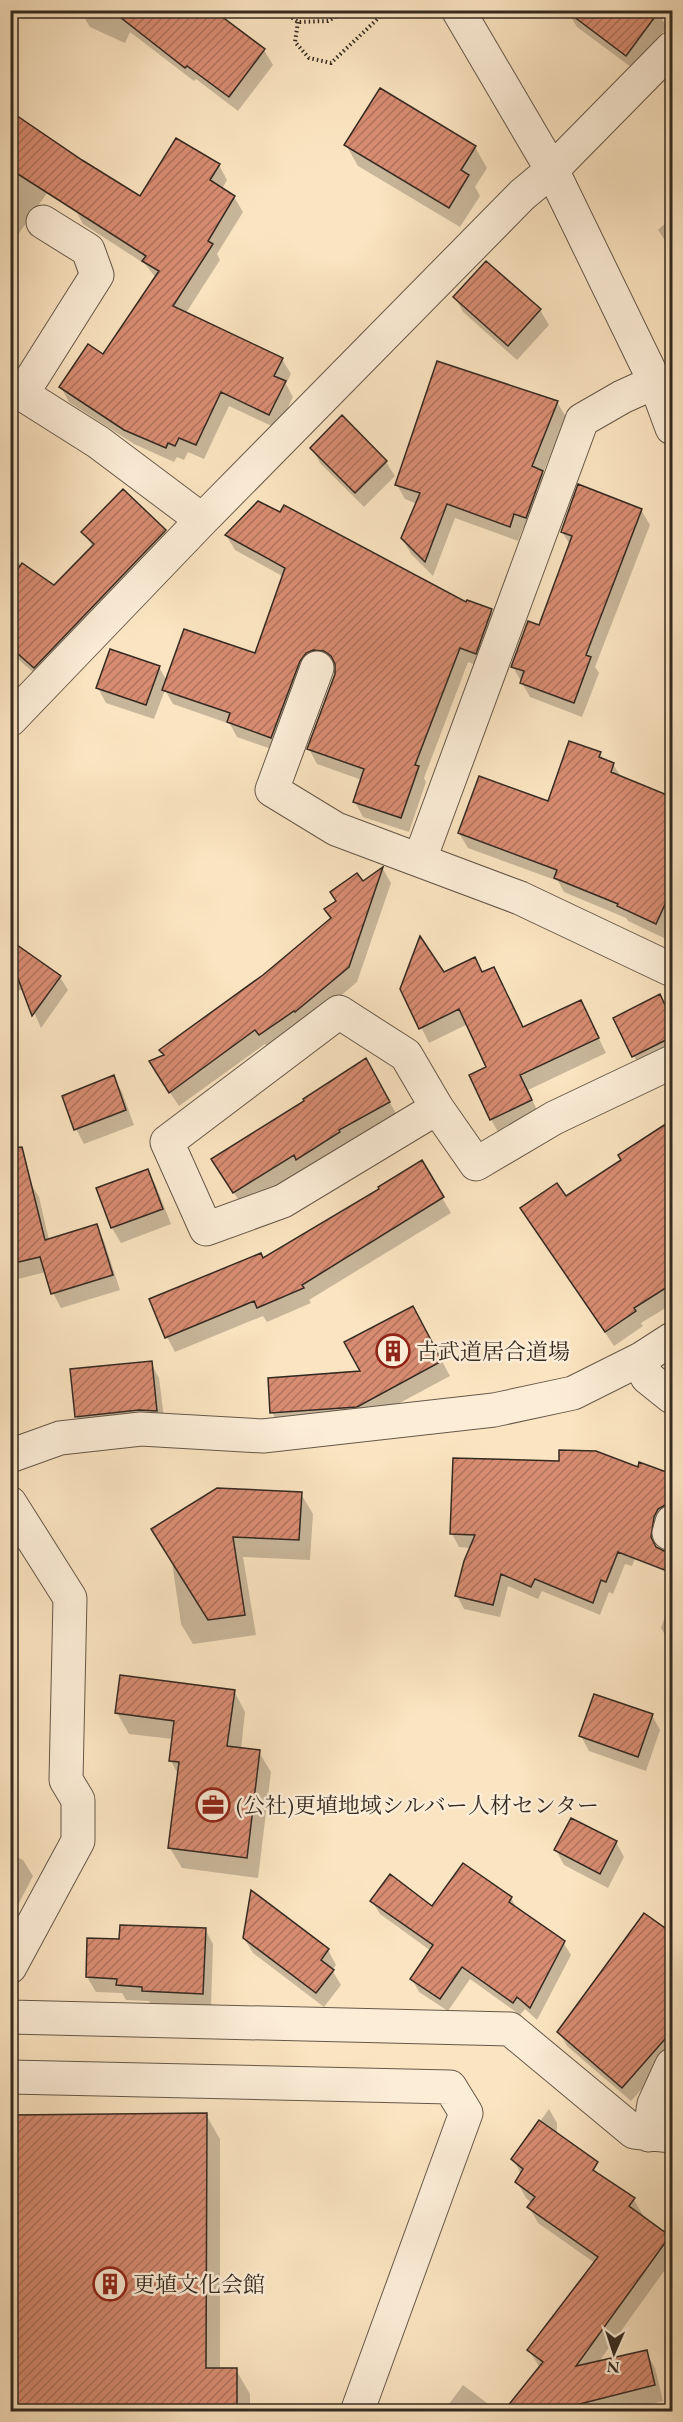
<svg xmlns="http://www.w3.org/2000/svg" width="683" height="2422" font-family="'EB Garamond','Noto Serif JP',serif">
<defs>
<pattern id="building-hatch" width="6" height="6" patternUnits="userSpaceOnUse" patternTransform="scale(1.5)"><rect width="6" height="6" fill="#d88c72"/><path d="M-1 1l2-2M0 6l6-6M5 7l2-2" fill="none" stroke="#b0735d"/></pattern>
</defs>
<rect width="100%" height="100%" fill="#fbe4c1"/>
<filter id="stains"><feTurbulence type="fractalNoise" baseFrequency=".00333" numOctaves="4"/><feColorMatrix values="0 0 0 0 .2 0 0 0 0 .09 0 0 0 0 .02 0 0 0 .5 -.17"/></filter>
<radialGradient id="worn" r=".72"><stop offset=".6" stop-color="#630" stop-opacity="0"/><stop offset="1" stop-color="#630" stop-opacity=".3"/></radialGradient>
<path fill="#0003" d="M70 10H210L264 50 273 65 238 111 196 79 194 81 130 32 125 43 90 27 84 17Z
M656 10 667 27 635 70 577 27 568 12Z
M346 145 475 147 487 168 475 187 480 196 460 227 358 166Z
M10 152 52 186 10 246Z
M219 165 227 180 222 189 234 197 243 212 217 254 220 260 186 313 282 359 291 374 286 384 293 397 278 429 229 406 204 459 188 452 184 460 177 457 174 462 134 444 69 402 61 387 104 356 156 278 145 264 83 224 75 209 141 198Z
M672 217V251L658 230Z
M455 297 540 310 549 325 517 360 463 312Z
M557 402 566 417 543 473 551 487 534 532 523 528 518 541 455 518 433 576 411 554 402 538 417 504 405 499 397 485Z
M312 448 386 462 395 476 364 507 320 463Z
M123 491 165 531 173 544 42 680 10 652V557L54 587 93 547 83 532Z
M641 510 650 525 595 667 599 673 582 717 530 697 513 667 540 627 571 546 562 532Z
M226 535 491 610 500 625 484 668 468 662 424 778 426 782 409 832 363 817 355 802 362 780 317 764 309 749 336 674 337 667 334 665 322 664 280 752 237 737 230 724 173 704 165 690 154 719 106 703 98 688 159 667 167 681 256 655 284 577 235 550Z
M600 753 604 761 613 764 621 777 672 799V921L664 938 628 921 626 918 564 892 558 881 468 848 459 833 549 803Z
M383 869 391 883 357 982 305 1026 269 1049 265 1044 179 1106 159 1076 165 1056 332 919 362 883Z
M10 942 60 977 68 990 41 1028 24 989 10 993Z
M483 974 524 1028 588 1016 606 1053 528 1090 539 1115 499 1134 491 1119 488 1067 468 1024 429 1043 402 989Z
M668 1011 672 1021V1056L642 1071 634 1056Z
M366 1060 398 1117 306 1174 303 1169 243 1207 222 1174 306 1102Z
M113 1077 122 1092 134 1125 84 1144 76 1129 64 1097Z
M672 1122V1304L641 1323 643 1326 614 1346 531 1223 623 1161 620 1155Z
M421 1162 451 1213 309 1300 311 1303 267 1322 263 1316 175 1352 167 1337 263 1260 381 1190Z
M148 1171 156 1186 171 1224 121 1243 112 1228 98 1189Z
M30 1182 39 1197 49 1240 96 1226 104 1241 120 1290 61 1308 53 1293 46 1272 10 1281V1187Z
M421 1322 450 1376 366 1421 280 1427 272 1412 363 1373Z
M151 1363 159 1378 165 1426 85 1432 77 1417 72 1371Z
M455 1460 638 1469 667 1474 672 1483V1493L660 1525 650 1521 632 1566 625 1564 613 1594 609 1592 600 1615 542 1591 538 1599 508 1586 500 1617 464 1609 457 1596 471 1548 459 1547 452 1534Z
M301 1494 313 1514 310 1560 243 1557 256 1635 193 1644 181 1624 172 1562Z
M672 1597V1644L670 1643 661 1628Z
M234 1691 245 1712 241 1749 259 1752 271 1772 258 1878 182 1868 170 1848 179 1776 171 1761 173 1739 129 1734 117 1713Z
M652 1715 660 1730 646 1771 589 1751 581 1736Z
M616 1842 624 1857 608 1888 564 1865 556 1850Z
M10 1853 23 1860 33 1876 17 1907 13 1905 10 1910Z
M511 1898 518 1911 563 1942 571 1955 537 2020 525 2009 520 2015 470 1979 448 2011 419 1992 412 1979 431 1951 380 1914 372 1901 433 1908Z
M672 1915V2055L631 2101 567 2046 559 2032 663 1928Z
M205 1929 213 1944 211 2008 152 2006 149 2001 126 2000 122 1993 96 1992 87 1977 120 1940Z
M244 1938 328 1950 336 1965 332 1970 341 1985 324 2007 253 1953Z
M549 2109 557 2123 556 2164 634 2200 643 2215 641 2217 669 2237 672 2243V2260L598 2363 646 2352 655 2368 663 2401 619 2412H505L540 2368 529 2350 595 2263 538 2223 529 2207 532 2203 526 2198 517 2182 521 2174 513 2159Z
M206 2115 220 2139V2370H236L250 2394V2412H10V2249L16 2248Z
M463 2385 499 2412H443Z"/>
<path fill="url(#building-hatch)" stroke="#342a21" stroke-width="1.5" d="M111 10H213L265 49 229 97 187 66 185 68Z
M565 10H660L626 56Z
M380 88 476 146 461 170 469 175 449 208 344 145Z
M10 111 82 160 140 196 176 138 220 164 210 180 235 196 208 241 213 244 173 306 283 358 274 376 286 381 269 415 221 392 196 445 179 438 175 446 168 443 166 448 124 430 59 387 88 344 103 354 159 271 142 261 146 256 10 169Z
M486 261 541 309 508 346 453 297Z
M437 361 558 401 532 466 543 471 526 518 514 514 510 527 447 504 425 562 401 538 420 493 395 485Z
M342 415 387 461 355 493 310 448Z
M578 484 642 509 586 655 591 657 574 703 520 683 524 671 511 667 528 621 539 625 572 536 561 532Z
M123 489 166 530 34 668 10 647V580L22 563 54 585 94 544 81 532Z
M258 501 280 512 284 505 466 602 467 600 492 609 476 654 460 648 415 765 419 766 401 818 353 802 364 769 307 749 335 674V664L331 656 324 651 313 650 306 653 300 661 271 738 227 722 230 713 162 690 184 629 255 653 285 568 225 535Z
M110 649 160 666 146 705 96 688Z
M569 741 601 752 599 757 614 763 611 772 672 797V889L656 924 617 906 618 904 554 878 557 870 458 833 479 776 548 801Z
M383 867 349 967 295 1012 294 1011 259 1035 255 1030 169 1093 149 1061 164 1055 159 1050 263 975 331 918 324 909 336 901 330 892 357 873 363 881Z
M420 936 444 972 475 957 482 972 494 967 523 1027 581 1000 599 1038 520 1075 532 1100 490 1120 469 1075 486 1067 459 1009 419 1029 400 989Z
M10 940 61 976 32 1016 10 957Z
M660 994 672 1020V1037L632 1057 613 1018Z
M366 1058 390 1102 339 1130 340 1132 296 1160 294 1155 233 1193 211 1159 304 1101 303 1099Z
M114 1075 126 1110 74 1130 62 1096Z
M672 1120V1284L634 1308 636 1311 605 1332 520 1208 557 1183 566 1196 621 1160 618 1155Z
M22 1147 45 1240 97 1224 113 1275 51 1294 40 1257 10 1264V1148Z
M422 1160 444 1197 302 1285 304 1288 257 1308 254 1301 165 1338 149 1299 261 1253 263 1258 379 1189 378 1187Z
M148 1169 163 1209 111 1228 96 1188Z
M413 1306 442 1361 357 1407 270 1413 268 1378 360 1371 344 1342Z
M152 1361 157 1411 139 1410 75 1417 70 1369Z
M559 1450 596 1451 638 1467 639 1462 672 1474V1504H667L658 1509 654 1517 651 1537 656 1547 664 1551H672V1573L618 1552 606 1582 601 1580 593 1603 535 1579 531 1587 501 1574 493 1605 455 1596 464 1561 475 1535 450 1534 453 1458 559 1461Z
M217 1488 302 1492 299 1540 233 1537 245 1615 208 1620 151 1529Z
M120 1675 235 1690 227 1746 260 1750 247 1858 168 1848 179 1762 169 1761 174 1721 115 1713Z
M594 1694 653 1714 638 1757 579 1736Z
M571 1818 617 1841 600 1874 554 1850Z
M463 1863 512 1897 509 1902 565 1941 530 2008 517 1997 513 2003 462 1967 440 1999 410 1979 433 1945 370 1901 390 1874 432 1906Z
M251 1890 329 1949 321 1960 334 1970 316 1993 243 1938Z
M644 1913 672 1933V2031L622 2088 557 2032Z
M120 1925 206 1928 203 1994 142 1991V1987L116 1985 117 1979 86 1977 87 1938 119 1939Z
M207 2113 206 2368H237V2412H10V2307L13 2306 15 2261 13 2115Z
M539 2120 598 2162 593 2170 635 2198 629 2206 670 2236 576 2366 647 2350 655 2385 548 2412H503L543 2362 527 2350 598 2257 527 2207 535 2197 515 2182 523 2169 511 2159Z"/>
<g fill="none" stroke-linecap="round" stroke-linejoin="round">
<defs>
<path id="minor" d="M458 10 552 170 655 382 672 428
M43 222 88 250 97 275 22 394 98 442 202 520
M317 668 272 790 336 829 520 898 672 970
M10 720 202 520 522 195 552 170 672 48
M420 859 582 420 622 397 655 382
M437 1108 283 1201 206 1229 167 1142 339 1012 406 1055 437 1108 476 1164 554 1118 672 1062
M641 1359 647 1377 672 1397
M10 1456 60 1438 141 1429 263 1436 494 1410 573 1393 641 1359 672 1339
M10 1503 70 1598 66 1780 78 1800V1841L10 1967
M669 1533 672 1522
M10 2017 510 2029 634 2132 672 2136
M10 2077 450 2087 466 2113 357 2412
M649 2135 654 2104 672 2065"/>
</defs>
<use href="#minor" stroke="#665849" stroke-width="35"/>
<path stroke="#342a21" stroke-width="4" stroke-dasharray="1.5 3" stroke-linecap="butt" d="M281 10 298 22 328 21 348 10
M298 22 295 42 309 58 331 63 387 10"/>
<use href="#minor" stroke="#fcedd7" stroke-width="33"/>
</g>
<defs>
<symbol id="building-ring" viewBox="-11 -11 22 22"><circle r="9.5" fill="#fcedd7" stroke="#8f2418" stroke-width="1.5"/><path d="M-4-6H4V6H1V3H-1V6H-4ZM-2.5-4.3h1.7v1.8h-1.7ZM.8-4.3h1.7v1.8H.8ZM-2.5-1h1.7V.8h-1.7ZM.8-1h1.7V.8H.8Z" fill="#8f2418"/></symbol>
<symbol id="office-ring" viewBox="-11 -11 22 22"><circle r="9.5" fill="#fcedd7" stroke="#8f2418" stroke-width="1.5"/><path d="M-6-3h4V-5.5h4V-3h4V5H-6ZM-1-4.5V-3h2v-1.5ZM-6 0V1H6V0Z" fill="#8f2418"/></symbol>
</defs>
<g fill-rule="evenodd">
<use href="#building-ring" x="374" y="1332" width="38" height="38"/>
<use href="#office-ring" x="194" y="1786" width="38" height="38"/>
<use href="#building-ring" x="91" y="2265" width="38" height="38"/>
</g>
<g text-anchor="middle" stroke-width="5" stroke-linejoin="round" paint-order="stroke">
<g font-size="22" fill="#342a21" stroke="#fcedd7" text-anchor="start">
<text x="416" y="1359">古武道居合道場</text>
<text x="236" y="1813">(公社)更埴地域シルバー人材センター</text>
<text x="133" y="2292">更埴文化会館</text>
</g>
</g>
<rect width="683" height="2422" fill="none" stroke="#fbe4c1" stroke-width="36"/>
<rect x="12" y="12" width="659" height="2398" fill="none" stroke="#342a21" stroke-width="3"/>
<rect x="18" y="18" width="647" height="2386" fill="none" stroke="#342a21" stroke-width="1.5"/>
<g transform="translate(614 2353) rotate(183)" stroke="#fcedd7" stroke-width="4.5" paint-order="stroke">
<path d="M0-4.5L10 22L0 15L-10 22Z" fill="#342a21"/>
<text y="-9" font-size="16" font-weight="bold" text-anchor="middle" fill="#342a21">N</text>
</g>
<rect width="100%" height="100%" filter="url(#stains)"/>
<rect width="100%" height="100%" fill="url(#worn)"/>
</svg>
